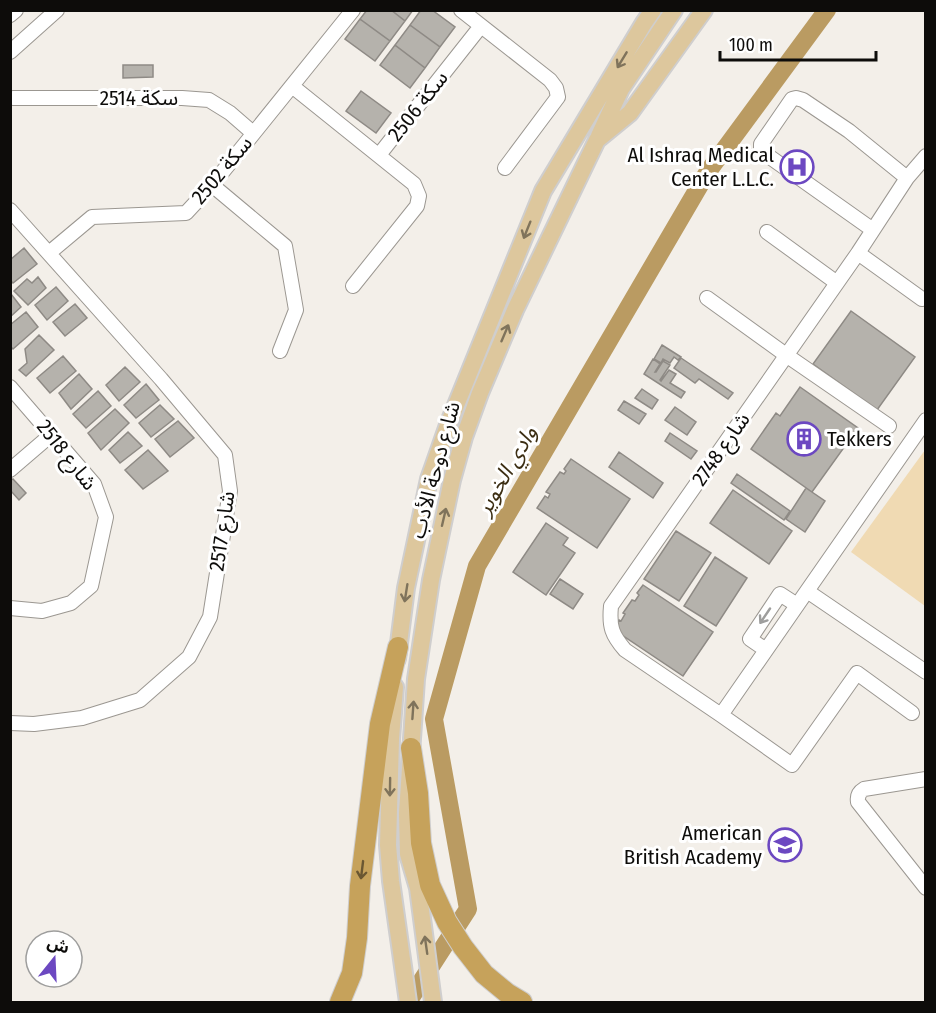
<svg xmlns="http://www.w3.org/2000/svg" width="936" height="1013" font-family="'Fira Sans Condensed','Noto Sans Arabic',sans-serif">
<rect width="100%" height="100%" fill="#f3efe9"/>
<path fill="#f0dab3" d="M925 450V606L851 552Z"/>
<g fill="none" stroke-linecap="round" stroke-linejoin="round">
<path stroke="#ba9b62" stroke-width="18" d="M408 1002 468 909 434 719 477 566 707 173 827 10"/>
</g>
<path fill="#b5b2ac" stroke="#8e8a85" stroke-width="1.5" d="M367 10H391L405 21 390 41 360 19Z
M391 10H413L405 21Z
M421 10H432L455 27 440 47 410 25Z
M360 19 390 41 375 61 345 39Z
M410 25 440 47 425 68 395 45Z
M395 45 425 68 410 88 380 65Z
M123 65H153V77L123 78Z
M361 91 391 113 376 133 346 111Z
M24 248 37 264 13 283 10 280V260Z
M38 277 46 288 28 305 14 291 27 279 32 283Z
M56 287 68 301 47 320 35 305Z
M11 294 21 307 10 317V294Z
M75 304 87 318 65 336 53 322Z
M851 311 915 357 877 410 813 364Z
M26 312 38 327 13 349 10 346V325Z
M39 335 54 350 26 376 19 370 27 363 25 349Z
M662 345 681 357 678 360 674 357 670 363 663 359 661 363 654 359Z
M63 356 76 371 50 393 37 378Z
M681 358 733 393 728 399 699 379 695 383 674 368Z
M653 359 660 364 655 372H656L663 361 670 365 660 380 661 381 669 370 676 374 670 383 685 392 681 398 644 374Z
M125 367 140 382 119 401 106 385Z
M79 374 92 389 71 409 59 393Z
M146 384 159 400 136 418 124 405Z
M800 387 858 428 812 492 751 449 776 413 780 416Z
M642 389 658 400 652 409 635 398Z
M98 391 111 406 86 428 73 414Z
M624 401 646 414 639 424 618 410Z
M160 405 174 419 151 437 139 423Z
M675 407 696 422 687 435 665 420Z
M115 409 129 423 101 450 88 433Z
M178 421 194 438 170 457 155 439Z
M128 432 142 446 120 463 109 450Z
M670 433 697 451 691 459 665 441Z
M148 450 168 471 143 489 125 470Z
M619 452 663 483 653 498 609 467Z
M571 459 630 499 597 548 537 508 545 496 548 498 550 494 546 492 560 472 564 474 566 471 564 469Z
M737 474 790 511 784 520 731 483Z
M13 479 26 493 19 500 11 491 10 492V481Z
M806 488 825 501 805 532 786 519Z
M733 490 792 531 769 564 710 523Z
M546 523 568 538 563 545 575 553 546 595 513 572Z
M676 531 711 553 679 601 644 579Z
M715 557 747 578 716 626 684 606Z
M560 579 583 594 573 609 550 594Z
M643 585 713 632 683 676 613 629 619 620 621 621 625 614 623 613 632 600 635 601 639 595 637 593Z"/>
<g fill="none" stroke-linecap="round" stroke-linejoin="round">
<defs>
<path id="minor" d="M461 10 550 80 556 88 558 97 505 168
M10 15 16 10
M10 52 57 10
M292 86 414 184 419 196 417 206 353 286
M13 98H182L209 100 230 113 253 133
M379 155 481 26
M212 185 285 246 296 310 280 351
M10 210 161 379 225 455 230 491 210 617 189 657 140 700 82 718 34 724 10 723
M873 230 767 155 761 149V144L792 99 796 98 803 100 849 131 907 178
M767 232 837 283
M49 253 92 217 186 213 212 185 353 10
M858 253 922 299
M707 298 786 355 889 426
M10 387 94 484 106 517 91 586 71 603 42 611 10 608
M10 470 52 434
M807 591 926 420
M766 650 750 639 780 594 797 605
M912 713 857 673 792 765 721 715 625 650C612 635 609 627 611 606L858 253 907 178 926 156
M721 715 807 591 926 672
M926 779 864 789C859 792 857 796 858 802L926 888"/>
<path id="major" d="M599 136 621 89 674 10
M397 659 406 588 429 479 448 425 543 191 644 23 653 10
M395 687 391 739 388 845 391 881 408 1002
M433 1002 418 888 408 854 407 813 416 679 431 580 452 480 464 437 480 393 515 310 597 140 630 113 704 10"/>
<path id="highway" d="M411 748 418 793 421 843 430 885 447 922 463 947 484 974 507 993 522 1002
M340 1002 352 973 357 938 360 886 380 724 398 647"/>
</defs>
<use href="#minor" stroke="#9b9791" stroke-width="16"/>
<use href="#major" stroke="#cfcece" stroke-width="20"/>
<use href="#highway" stroke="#cfcece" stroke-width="22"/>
<use href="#minor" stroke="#fff" stroke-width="14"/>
<use href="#major" stroke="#ddc79d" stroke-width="16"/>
<use href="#highway" stroke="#c6a25b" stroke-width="20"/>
</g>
<defs><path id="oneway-shaft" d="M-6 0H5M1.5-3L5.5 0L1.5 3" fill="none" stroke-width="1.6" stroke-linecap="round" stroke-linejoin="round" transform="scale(1.5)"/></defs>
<g stroke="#7f735b">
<use href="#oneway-shaft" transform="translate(622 60) rotate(121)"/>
<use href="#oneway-shaft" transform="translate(527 230) rotate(112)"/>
<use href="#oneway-shaft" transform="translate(505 333) rotate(-67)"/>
<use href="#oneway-shaft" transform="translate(444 517) rotate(-77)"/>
<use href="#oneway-shaft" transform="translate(406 593) rotate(99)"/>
<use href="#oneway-shaft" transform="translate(413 710) rotate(-86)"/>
<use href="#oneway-shaft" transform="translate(390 787) rotate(91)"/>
<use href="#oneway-shaft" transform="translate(426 945) rotate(-98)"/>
</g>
<use stroke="#9e9e9d" href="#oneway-shaft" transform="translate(765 616) rotate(124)"/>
<use stroke="#6a5732" href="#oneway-shaft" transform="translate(362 870) rotate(97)"/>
<defs>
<symbol id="hospital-ring" viewBox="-11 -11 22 22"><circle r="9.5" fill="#fff" stroke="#6c48c1" stroke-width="1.5"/><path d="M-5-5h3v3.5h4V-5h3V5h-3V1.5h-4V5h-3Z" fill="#6c48c1"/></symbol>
<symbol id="building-ring" viewBox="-11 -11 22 22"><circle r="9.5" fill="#fff" stroke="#6c48c1" stroke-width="1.5"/><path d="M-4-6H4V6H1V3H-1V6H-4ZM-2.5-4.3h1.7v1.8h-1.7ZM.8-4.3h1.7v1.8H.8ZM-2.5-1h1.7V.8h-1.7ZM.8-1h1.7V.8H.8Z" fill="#6c48c1"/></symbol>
<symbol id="school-ring" viewBox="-11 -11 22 22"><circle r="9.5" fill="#fff" stroke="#6c48c1" stroke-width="1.5"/><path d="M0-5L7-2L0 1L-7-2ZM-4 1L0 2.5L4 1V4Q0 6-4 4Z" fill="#6c48c1"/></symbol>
</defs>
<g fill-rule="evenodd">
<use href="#hospital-ring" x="778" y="148" width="38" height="38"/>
<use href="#building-ring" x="785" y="420" width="38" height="38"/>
<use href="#school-ring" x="766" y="826" width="38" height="38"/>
</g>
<g text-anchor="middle" stroke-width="6" stroke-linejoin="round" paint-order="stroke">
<g font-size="21" fill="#0d0c0a" stroke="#fff">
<text x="139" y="105">سكة 2514</text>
<text transform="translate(418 106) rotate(-52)" y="7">سكة 2506</text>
<text transform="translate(222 170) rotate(-50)" y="7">2502 سكة</text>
<text transform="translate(721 449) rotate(-55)" y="7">شارع 2748</text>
<text transform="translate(67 455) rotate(52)" y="7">2518 شارع</text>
<text transform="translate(435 470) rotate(-75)" y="7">شارع دوحة الأدب</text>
<text transform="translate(222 531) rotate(-82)" y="7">2517 شارع</text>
</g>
<g font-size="21" fill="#0d0c0a" stroke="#fff" text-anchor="end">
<text x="774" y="162">Al Ishraq Medical<tspan x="774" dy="24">Center L.L.C.</tspan></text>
<text x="827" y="446" text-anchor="start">Tekkers</text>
<text x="762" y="840">American<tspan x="762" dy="24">British Academy</tspan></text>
</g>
<g font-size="22" font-style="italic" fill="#3c2e13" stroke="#fff">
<text transform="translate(506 470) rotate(-60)" y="8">وادي الخوير</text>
</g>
</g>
<rect width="936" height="1013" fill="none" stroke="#0d0c0a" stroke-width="24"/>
<g transform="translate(54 959) rotate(18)"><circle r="28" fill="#ffffff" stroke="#9e9e9d" stroke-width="1.5"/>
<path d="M0-4.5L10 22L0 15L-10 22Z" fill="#6c48c1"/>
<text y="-9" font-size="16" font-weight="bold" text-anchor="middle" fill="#0d0c0a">ش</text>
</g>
<path d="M720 51v9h156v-9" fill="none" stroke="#0d0c0a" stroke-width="3"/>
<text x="729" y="51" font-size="18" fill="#0d0c0a" stroke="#ffffff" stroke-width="4.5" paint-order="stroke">100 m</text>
</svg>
